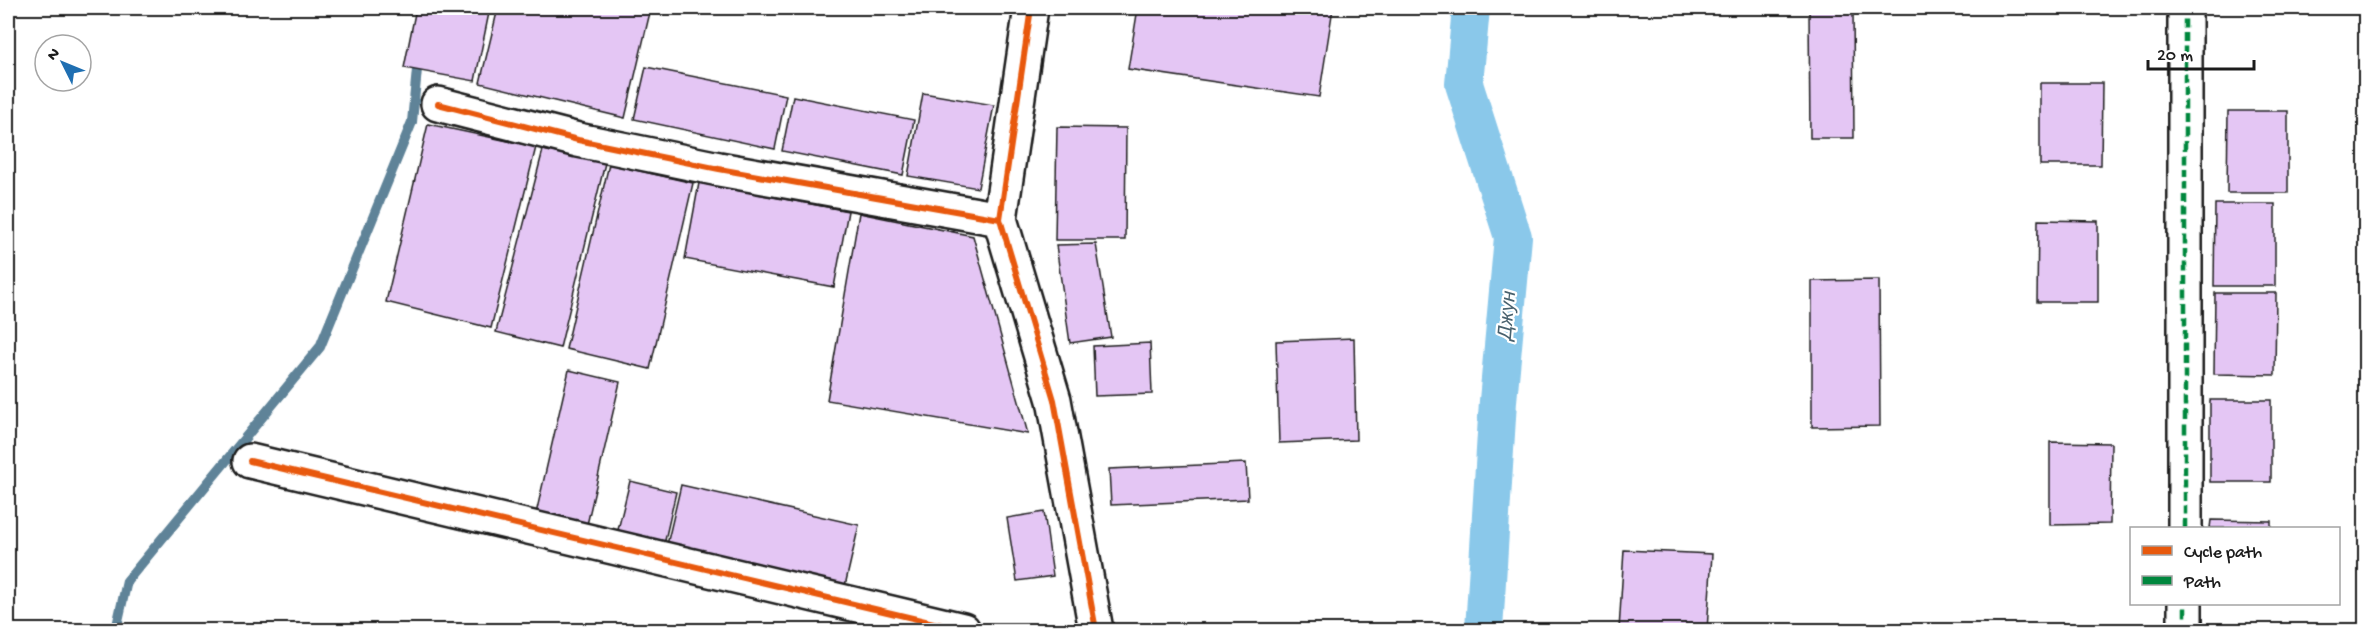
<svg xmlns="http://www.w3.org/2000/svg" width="2373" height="638" font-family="'Gochi Hand',sans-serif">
<rect width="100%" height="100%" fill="#fff"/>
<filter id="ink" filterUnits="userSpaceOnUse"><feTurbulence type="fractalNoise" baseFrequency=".0167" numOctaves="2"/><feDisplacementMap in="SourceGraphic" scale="12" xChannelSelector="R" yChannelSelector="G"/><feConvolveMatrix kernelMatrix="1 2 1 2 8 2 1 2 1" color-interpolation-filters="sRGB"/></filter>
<g filter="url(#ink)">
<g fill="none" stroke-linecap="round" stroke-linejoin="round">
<path stroke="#5e8398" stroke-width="10" d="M116 630 127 581 320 347 412 122 418 59"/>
<path stroke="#8ac8ea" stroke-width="38" d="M1471 8 1464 84 1513 237 1498 401 1484 630"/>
</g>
<path fill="#e4c6f4" stroke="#1c1c1c" stroke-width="1.5" d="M416 8H490L475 81 404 68Z
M498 8H651L625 118 480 83Z
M1138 8H1333L1319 97 1128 69Z
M1809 8H1853L1854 138H1810Z
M646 67 786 95 775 149 634 119Z
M2040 83H2102L2101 165H2040Z
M923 93 994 105 978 188 908 176Z
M793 96 914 120 903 175 782 151Z
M2228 111H2288V193H2227Z
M428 124 536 147 491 328 386 302Z
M1057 127 1126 128 1125 240H1055Z
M543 150 605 163 560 348 496 332Z
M609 164 693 183 650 369 566 349Z
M699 183 848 211 834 287 685 259Z
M2215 204H2275V286H2214Z
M859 213 973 236 1028 434 827 400Z
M2038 220 2098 221V302H2037Z
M1096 244 1111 337 1070 343 1056 245Z
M1879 280 1880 426 1812 427V281Z
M2215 293H2276L2275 375 2214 374Z
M1354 338 1356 440 1279 443 1276 341Z
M1150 343 1152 394 1095 396 1093 346Z
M569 370 620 382 586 529 535 518Z
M2210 400H2271V482H2210Z
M2050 442 2111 443 2110 524 2050 525Z
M1246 463 1248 499 1111 505 1109 469Z
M630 481 676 492 663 549 616 538Z
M681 485 859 525 844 590 666 549Z
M1044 512 1053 576 1017 581 1007 518Z
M2211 520 2271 521V528H2210Z
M1624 550 1712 554 1707 630H1619Z"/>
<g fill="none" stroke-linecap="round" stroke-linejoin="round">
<defs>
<path id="minor" d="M1031 8 1000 219 1054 400 1096 630
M438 104 578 140 719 169 1000 219
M250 461 963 630
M2185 528V8
M2185 630V604"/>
</defs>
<use href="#minor" stroke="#1c1c1c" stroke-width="38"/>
<use href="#minor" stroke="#fff" stroke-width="33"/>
<path stroke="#00873e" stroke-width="4.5" stroke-dasharray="9 4.5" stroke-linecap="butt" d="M2185 528V8
M2185 630V604"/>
<defs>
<path id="cycleway" d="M1031 8 1000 219 1054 400 1096 630
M438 104 578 140 719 169 1000 219
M250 461 963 630"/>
</defs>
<use href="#cycleway" stroke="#fff" stroke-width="10"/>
<use href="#cycleway" stroke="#e8590c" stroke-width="6"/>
</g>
</g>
<g text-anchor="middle" stroke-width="4.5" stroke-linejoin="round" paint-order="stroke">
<g font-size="20" font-style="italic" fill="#48616e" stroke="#fff">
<text transform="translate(1506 315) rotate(-85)" y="7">Джун</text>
</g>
</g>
<rect width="2373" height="638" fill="none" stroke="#fff" stroke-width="30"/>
<rect x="15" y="15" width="2343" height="608" fill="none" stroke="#1c1c1c" stroke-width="2" filter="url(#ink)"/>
<rect x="2130" y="527" width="210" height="78" fill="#ffffff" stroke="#a4a4a4" stroke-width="1.5"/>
<rect x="2142" y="546" width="30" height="9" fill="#e8590c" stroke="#a4a4a4" stroke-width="1.5"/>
<text x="2184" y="557" font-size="18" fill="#1c1c1c">Cycle path</text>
<rect x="2142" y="576" width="30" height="9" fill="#00873e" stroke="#a4a4a4" stroke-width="1.5"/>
<text x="2184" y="587" font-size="18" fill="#1c1c1c">Path</text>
<g transform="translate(63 63) rotate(313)"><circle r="28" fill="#ffffff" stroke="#a4a4a4" stroke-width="1.5"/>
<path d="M0-4.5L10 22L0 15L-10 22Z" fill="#1f6fb2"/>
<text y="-9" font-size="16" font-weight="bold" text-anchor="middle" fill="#1c1c1c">N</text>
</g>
<path d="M2148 60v9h106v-9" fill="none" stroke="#1c1c1c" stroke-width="3"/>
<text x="2157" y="60" font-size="18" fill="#1c1c1c" stroke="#ffffff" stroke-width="4.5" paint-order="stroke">20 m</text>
</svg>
